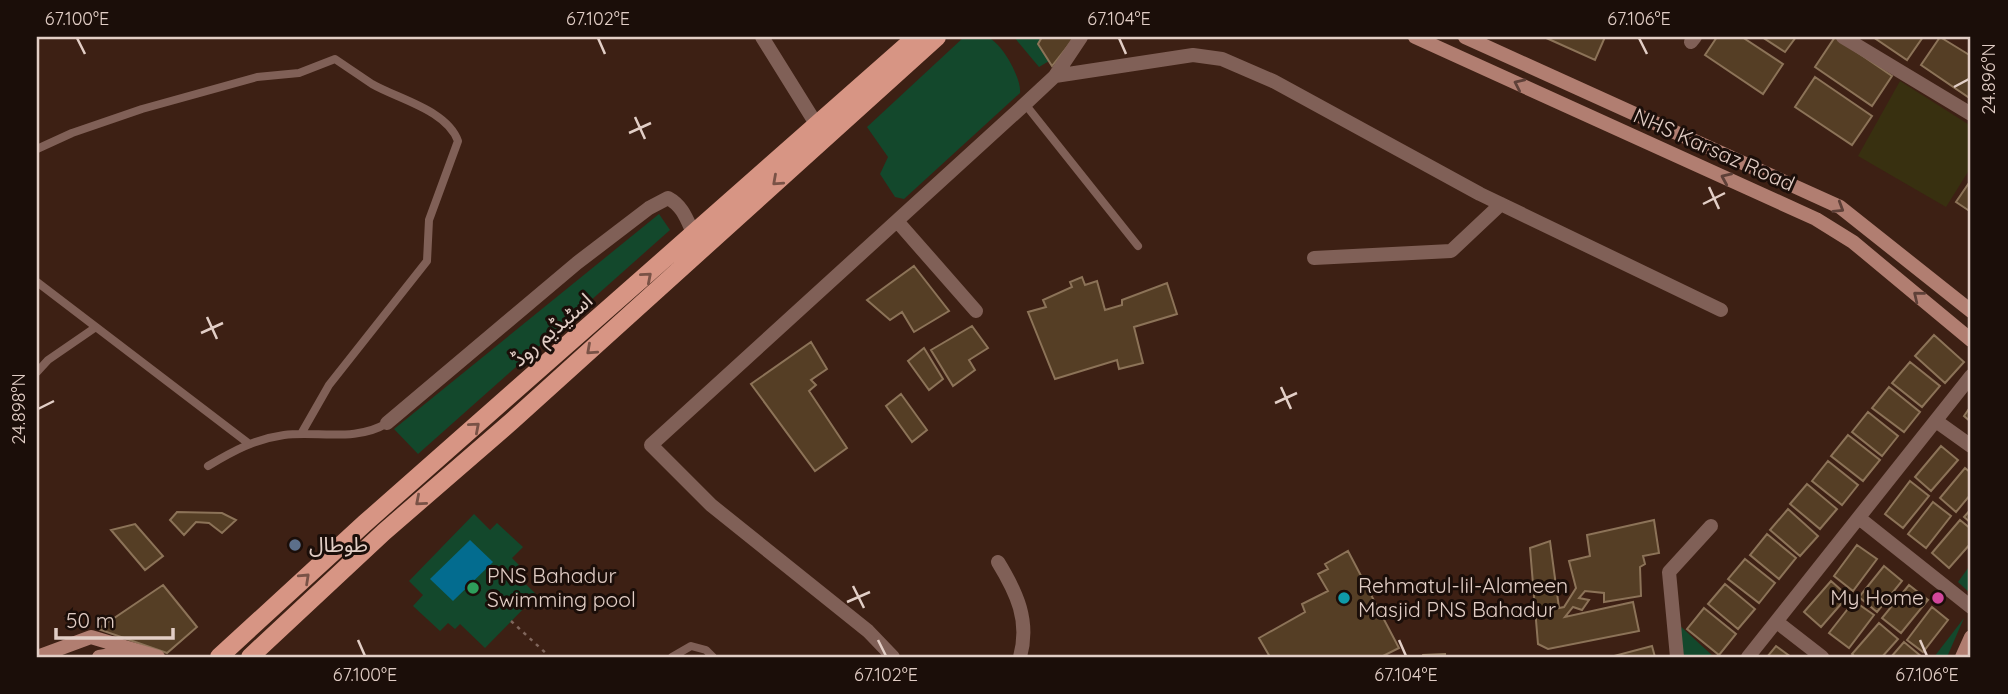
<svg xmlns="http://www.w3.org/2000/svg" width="2008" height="694" font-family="Quicksand,'Noto Sans Arabic',sans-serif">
<rect width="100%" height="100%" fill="#3d2014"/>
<path fill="#13482c" d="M964 37C971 37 980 35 987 37 1002 42 1022 79 1020 93L904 199 895 197 880 174 888 157 867 127Z
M1014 37H1042L1038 44 1049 61 1039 67Z
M659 214 670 230 418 454 394 429Z
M474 514 490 530 497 523 523 547 512 558 519 565 513 572 537 595 485 648 460 624 455 629 448 623 440 631 413 606 423 595 409 581Z
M1971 564V594L1958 582Z
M1964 618 1947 657H1934Z
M1678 624 1714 657H1684Z"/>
<path fill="#383010" d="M1900 81 1971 126V167L1946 207 1858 156Z"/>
<path fill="#036c8f" d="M470 540 493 562 453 601 430 579Z"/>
<path fill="#553e25" stroke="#8c7358" stroke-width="2" d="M1042 37H1075L1052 66 1038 44Z
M1544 37H1605L1595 60Z
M1717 37H1742L1783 64 1763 94 1705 55Z
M1762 37H1796L1785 52Z
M1835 37 1892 76 1872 106 1815 67Z
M1873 37H1923L1907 60Z
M1940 37 1971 56V99L1921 65Z
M1815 77 1872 116 1852 145 1795 107Z
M1971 180V212L1956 202Z
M914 266 949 311 914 332 902 312 890 320 867 300Z
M1082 277 1085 285 1097 281 1105 310 1122 305V300L1167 283 1177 314 1134 327 1143 363 1119 369 1117 360 1055 379 1028 312 1046 307 1043 300 1072 287 1070 282Z
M972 326 988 348 969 360 975 370 953 386 931 350Z
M1934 335 1964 362 1945 383 1915 356Z
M811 342 827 369 811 380 816 385 809 391 847 448 815 471 751 384Z
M924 348 943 379 929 390 908 361Z
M1910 362 1940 386 1922 407 1892 383Z
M1889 387 1920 412 1904 432 1872 408Z
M901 394 927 430 912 442 886 406Z
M1971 406V422L1964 416Z
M1868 412 1898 436 1882 456 1852 432Z
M1848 435 1880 460 1863 481 1831 456Z
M1941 446 1958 460 1931 491 1915 477Z
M1828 461 1858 485 1842 505 1812 481Z
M1965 468 1971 473V494L1956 512 1940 498Z
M1910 481 1929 496 1903 528 1885 514Z
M1807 484 1837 509 1820 529 1790 504Z
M1933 502 1951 516 1926 548 1908 534Z
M1788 509 1818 536 1800 556 1770 530Z
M1971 509V523L1964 517Z
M177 512 222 513 236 520 222 533 209 523 196 522 184 535 170 520Z
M1654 520 1659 553 1643 556 1645 564 1640 567 1641 596 1604 602V593L1585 591 1579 598 1589 600 1582 610 1573 607 1565 617 1633 602 1639 631 1548 649 1538 644 1530 548 1550 541 1559 608 1564 607 1576 588 1569 561 1590 556 1587 535Z
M1960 520 1971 529V543L1949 568 1932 553Z
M135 524 163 556 145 570 111 530Z
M1767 534 1796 558 1779 579 1750 555Z
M1857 545 1877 559 1853 591 1834 576Z
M1348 551 1399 648 1381 657H1270L1259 638 1305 612 1302 604 1328 591 1318 574 1328 569 1325 564Z
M1745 559 1775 583 1759 603 1728 579Z
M1884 566 1902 581 1877 612 1859 597Z
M1831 581 1848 596 1821 627 1804 612Z
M1725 584 1755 609 1738 629 1708 604Z
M163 585 197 627 167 653 98 629Z
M1909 585 1928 600 1901 633 1882 618Z
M1854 601 1874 615 1849 648 1829 633Z
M1932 607 1948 620 1923 652 1907 640Z
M1704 608 1736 634 1719 655 1687 629Z
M1879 623 1898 639 1882 657H1855L1852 654Z
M1904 642 1922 657H1891Z
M1652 646 1655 657H1614V656Z
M1776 646 1791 657H1767Z
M1445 654V657H1422L1423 655Z"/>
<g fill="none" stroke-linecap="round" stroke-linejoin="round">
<path stroke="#80665c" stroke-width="2.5" stroke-dasharray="3.5 5" stroke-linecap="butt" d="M511 621 550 657"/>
<path stroke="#806057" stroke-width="8" d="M1025 104 1138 246
M37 149 72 133 142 109 257 77 299 73 335 59C347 67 360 76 372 84 398 99 447 110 458 141L429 220 427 261 329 385 301 434
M37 282 248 443
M37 372 48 360 96 327
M208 466C233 451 255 439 284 435 317 431 357 442 387 423
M672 657 691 646 706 650 713 657"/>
<path stroke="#806057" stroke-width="14" d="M762 37 818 127
M1843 37 1971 114
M1691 42 1695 37
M1055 76 1193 55 1222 59 1273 81 1480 194 1721 310
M897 221 976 311
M1314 258 1451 251 1501 204
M1936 421 1971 446
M387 423 577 263 649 208 668 198C683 206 687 220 694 235
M1859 518 1971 607
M998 562C1017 593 1030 621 1020 657
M1777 622 1822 657
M893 657 868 631 711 505 651 445 1025 104 1055 76 1081 37
M1677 657 1669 572 1711 526
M1748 657 1971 376"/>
<path stroke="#b17e71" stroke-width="14" d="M1415 37 1816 219 1853 242 1971 340
M1465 37 1840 207 1971 311
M37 657 91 637 158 657
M99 657 130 652
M1962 657 1971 637"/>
<path stroke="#d79584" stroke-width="18" d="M219 657 365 523 916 37
M250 657 384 532 512 421 937 37"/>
</g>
<defs><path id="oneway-chevron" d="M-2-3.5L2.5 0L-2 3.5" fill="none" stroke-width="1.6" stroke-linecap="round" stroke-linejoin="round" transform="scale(1.75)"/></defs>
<g stroke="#5e4038">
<use href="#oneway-chevron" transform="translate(1519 84) rotate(-155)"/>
<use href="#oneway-chevron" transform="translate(1726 178) rotate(-156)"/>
<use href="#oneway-chevron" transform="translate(1839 208) rotate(32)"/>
<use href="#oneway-chevron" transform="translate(1918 296) rotate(-141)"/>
</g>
<g stroke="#795246">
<use href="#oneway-chevron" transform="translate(777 181) rotate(138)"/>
<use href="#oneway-chevron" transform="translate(647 277) rotate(-41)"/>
<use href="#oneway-chevron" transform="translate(591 350) rotate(138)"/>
<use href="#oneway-chevron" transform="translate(475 427) rotate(-41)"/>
<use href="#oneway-chevron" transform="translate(420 501) rotate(139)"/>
<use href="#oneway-chevron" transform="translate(305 578) rotate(-43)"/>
</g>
<path fill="none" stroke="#e2cec6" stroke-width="2.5" d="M77 38 85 54M598 38 605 54M1119 38 1126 54M1639 38 1647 54M1954 87 1969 79M635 117 645 139M629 133 651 123M1709 187 1719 209M1703 204 1725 193M207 317 217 339M201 333 223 323M1281 387 1291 409M1275 403 1297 393M38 409 54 401M853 586 864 608M847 602 870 592M358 640 365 656M878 640 886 656M1399 640 1406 656M1920 640 1927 656"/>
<circle fill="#5c6f8a" stroke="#1b0e09" stroke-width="2.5" cx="295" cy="545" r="7"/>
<circle fill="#2e9e5b" stroke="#1b0e09" stroke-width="2.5" cx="473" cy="588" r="7"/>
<circle fill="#0f9aa8" stroke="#1b0e09" stroke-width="2.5" cx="1344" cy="598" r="7"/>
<circle fill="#d1479c" stroke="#1b0e09" stroke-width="2.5" cx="1938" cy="598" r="7"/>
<g text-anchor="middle" stroke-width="6" stroke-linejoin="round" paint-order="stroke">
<g font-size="21" fill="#e2cec6" stroke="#1b0e09">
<text transform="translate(1714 150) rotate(24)" y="7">NHS Karsaz Road</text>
<text transform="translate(552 330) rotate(-41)" y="7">اسٹیڈیم روڈ</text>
</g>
<g font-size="21" fill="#e2cec6" stroke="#1b0e09" text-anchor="start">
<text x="309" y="552">طوطال</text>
<text x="487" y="583">PNS Bahadur<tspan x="487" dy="24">Swimming pool</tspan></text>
<text x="1358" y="593">Rehmatul-lil-Alameen<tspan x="1358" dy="24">Masjid PNS Bahadur</tspan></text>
<text x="1924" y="605" text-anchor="end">My Home</text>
</g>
</g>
<rect width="2008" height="694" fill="none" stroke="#1b0e09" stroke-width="77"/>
<path d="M56 628v10h117v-10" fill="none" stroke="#e2cec6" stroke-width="3.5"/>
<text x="66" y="628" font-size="21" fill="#e2cec6" stroke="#1b0e09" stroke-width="5" paint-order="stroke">50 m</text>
<rect x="38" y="38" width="1931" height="618" fill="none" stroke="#e2cec6" stroke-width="2.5"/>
<g font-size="18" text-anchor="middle" fill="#e2cec6">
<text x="77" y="25">67.100°E</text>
<text x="598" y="25">67.102°E</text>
<text x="1119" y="25">67.104°E</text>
<text x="1639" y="25">67.106°E</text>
<text transform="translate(1989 79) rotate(-90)" y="6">24.896°N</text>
<text transform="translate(19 409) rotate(-90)" y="6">24.898°N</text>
<text x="365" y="681">67.100°E</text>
<text x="886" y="681">67.102°E</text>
<text x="1406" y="681">67.104°E</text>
<text x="1927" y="681">67.106°E</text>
</g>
</svg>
